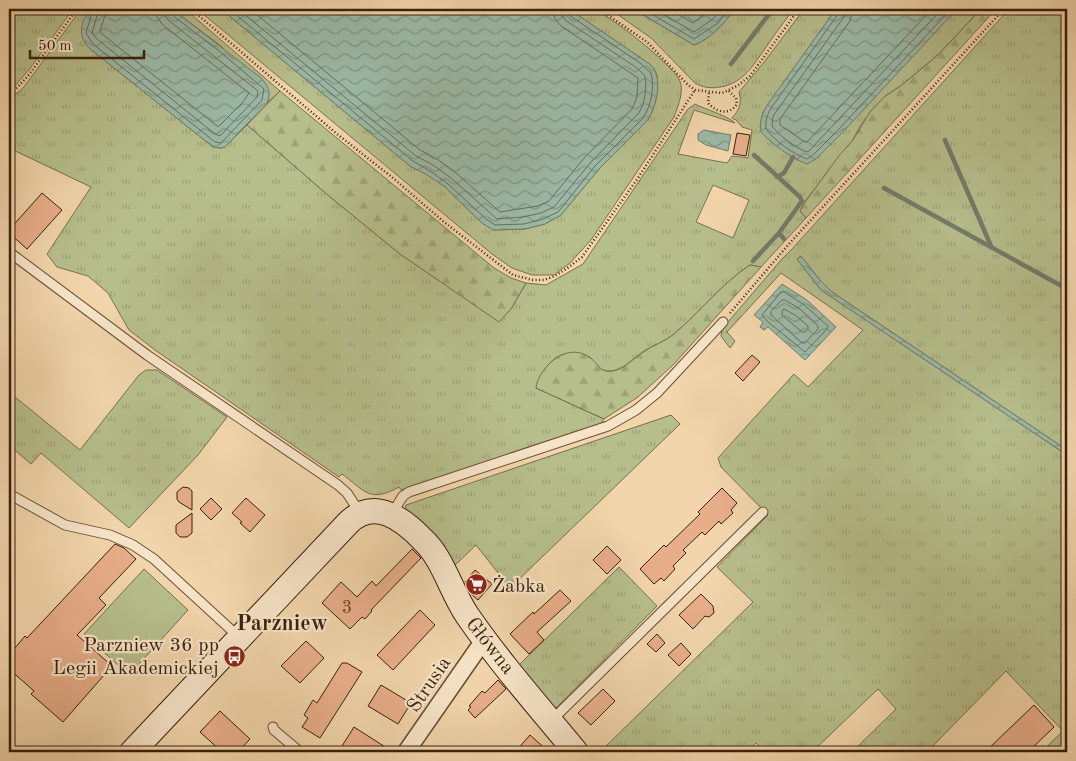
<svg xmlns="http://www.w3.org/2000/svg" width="1076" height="761" font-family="'Old Standard TT',serif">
<defs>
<pattern id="grass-tufts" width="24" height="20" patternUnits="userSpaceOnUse" patternTransform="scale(1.25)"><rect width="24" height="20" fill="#b6be8c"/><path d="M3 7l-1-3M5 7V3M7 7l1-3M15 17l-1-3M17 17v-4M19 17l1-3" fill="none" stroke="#9da378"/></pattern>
<pattern id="forest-firs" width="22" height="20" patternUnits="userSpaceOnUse" patternTransform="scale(1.25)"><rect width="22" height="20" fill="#b6be8c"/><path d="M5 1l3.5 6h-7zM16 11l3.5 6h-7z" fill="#9da378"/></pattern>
<pattern id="water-waves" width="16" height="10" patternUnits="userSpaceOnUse" patternTransform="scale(1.25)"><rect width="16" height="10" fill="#9bb9a7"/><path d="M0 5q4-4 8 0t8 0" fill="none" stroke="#7f9686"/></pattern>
</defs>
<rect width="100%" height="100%" fill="#f2d5ab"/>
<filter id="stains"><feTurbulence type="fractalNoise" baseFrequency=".004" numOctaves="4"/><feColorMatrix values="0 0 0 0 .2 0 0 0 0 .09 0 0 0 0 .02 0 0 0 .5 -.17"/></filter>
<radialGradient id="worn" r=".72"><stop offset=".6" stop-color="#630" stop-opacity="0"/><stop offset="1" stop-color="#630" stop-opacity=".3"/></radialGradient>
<path fill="url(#grass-tufts)" stroke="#77704c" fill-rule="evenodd" d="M9 9H53L59 13 63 9H73L31 67 9 93Z
M81 9H89C83 21 80 37 89 48L213 147 221 148 225 147 247 125 329 196 400 254 499 321 511 309 526 283 546 285 583 264 688 109 695 104C705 109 730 117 735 123L694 110 678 154 727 163 732 156 748 158 752 130 742 127 736 120 732 118C740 109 742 103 739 92L765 61 804 9H836L763 112 760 127 767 138 797 160 816 159 957 9H981L939 54 902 85 884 97 860 126 853 140 806 200 800 211 806 218 761 267 750 265C721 284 701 312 674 334 664 342 654 345 644 351 635 357 628 365 619 369 612 372 603 372 597 366 595 364 593 359 590 357 588 356 582 355 579 355 554 348 545 368 536 388L604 419 600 425 441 479 401 490 399 487C370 503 366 492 342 474L339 477 155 350 129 330 108 293 88 276 57 267 47 254 91 187 9 148V100L24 87ZM713 185 749 200 733 238 696 222Z
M172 9H185L280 91 267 103 269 99 221 46Z
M197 9H221L410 166 428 175 444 186 482 223 493 230 525 229 545 224 561 215 599 169 647 121C655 110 659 91 657 76 657 73 653 69 651 65L569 9C576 9 585 7 592 9 608 13 671 64 679 79 685 90 678 106 674 117L591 240 570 263 554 275H532L512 268 492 254Z
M610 9H633L694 45C711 39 724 23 735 9H794C783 23 772 38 762 53 756 61 750 71 742 77 731 87 709 92 695 83L651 38Z
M1009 9H1067V450L832 292 819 279 801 256 797 259 821 290 1067 455V752H1041L1063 731 1006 671 927 752H852L896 709 878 689 812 752H766L756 743 746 752H600L753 602 717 567 768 515 721 467 718 458 794 374 808 387 863 330 781 273 727 332 735 341 730 348 721 336 722 329 781 260 793 248Z
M146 370H157L227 417 198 455 129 528 41 453 31 464 9 445V392L80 450 139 375Z
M671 415 680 424 510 588 476 545 450 570 405 512 406 505Z
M619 567 657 606 553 711 518 666Z"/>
<path fill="url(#forest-firs)" stroke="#77704c" d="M981 9H996L806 218 800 211 803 205 838 157 853 140 870 112 884 97 902 85 939 54Z
M280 91 494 268 511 278 526 283 511 309 499 322 400 254 329 196 247 125Z
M750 265 761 267 674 364 638 397 604 419 536 388C537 379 542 372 548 365 559 354 574 347 589 357 600 364 599 375 617 370 626 367 634 358 642 353 652 345 665 342 674 334 701 311 721 284 750 265Z"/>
<path fill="#b6be8c" stroke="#77704c" d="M144 569 188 610 129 675 84 634Z"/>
<path fill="url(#water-waves)" stroke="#737c69" d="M89 9H172L261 78C268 86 272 93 267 103L225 147 221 148 213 147 89 48C77 34 81 24 89 9Z
M221 9H569L651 65C664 79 656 107 647 121L599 169 561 215 545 224 525 229 493 230 482 223 444 186 427 175 410 166Z
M633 9H735C724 23 711 39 694 45Z
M836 9H957L841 134 816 159 807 164C790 157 774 146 761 132 759 120 763 111 770 101Z
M704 130 731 135 728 151 706 145 698 140V134Z
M801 256 819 279 832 292 1067 450V455L821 290 797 259Z
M782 284 807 300 836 327 805 360 768 327 764 330 760 327 763 322 754 315Z"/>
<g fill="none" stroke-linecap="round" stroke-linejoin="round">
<path stroke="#6a6d5a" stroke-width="1" d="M93 9 86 33 93 44 215 142 221 143 262 100 264 89 218 50 172 15 170 9
M99 9 92 33 97 39 215 134 220 136 257 97 258 91 168 20 164 15 163 9
M107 9 100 31 102 34 217 126H219L243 102 249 93 163 25 157 17 156 9
M229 9 413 161 430 171 447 183 486 219 495 225 524 224 543 219 558 212 595 166 643 118C651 106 655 87 651 73L640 63 569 15 567 9
M238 9 416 156 433 165 451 178 497 219 523 217 541 213 554 207 591 162 638 114C645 104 647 88 645 76L637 68 565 20 561 15 560 9
M250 9 420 150 437 159 455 172 500 212 538 206 549 201 585 157 632 109 637 97 638 78 561 26 555 19 553 9
M643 9 694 39 718 23 729 9
M654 9 694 32 713 19 721 9
M669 9 693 23 711 9
M839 9 838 14 774 104C768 112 765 119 766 129 776 142 792 153 807 159L813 155 837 131 951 9
M846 9 844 17 773 116 772 126C780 137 794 146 806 152L809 151 942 9
M853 9 850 21 780 119V125L805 142H807L932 9
M784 292 803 304 828 326 827 329 805 352 768 322 762 315 781 292Z
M782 300H785L800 309 818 326V329L805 343H802L771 315V312Z
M784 309 795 315 808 326V329L805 332H802L782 315V312Z"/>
<path stroke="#737c69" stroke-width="4.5" d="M731 64 773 9
M945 140 991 246
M777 177 784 173 793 157
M884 188 1067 289
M779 233 784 239
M753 261 779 233 802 201 800 197 754 155"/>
</g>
<path fill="#e8ae8a" stroke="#38210d" d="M737 133 750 135 746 156 733 154Z
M42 193 62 210 27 249 9 233V230Z
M752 355 760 362 743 381 735 373Z
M183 487 189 488 192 491V510L179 502 177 499V492Z
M722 488 737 503 731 510 733 513 721 524 719 521 705 535 702 532 683 550 686 553 673 566 675 569 664 581 661 578 654 584 640 569 664 545 666 547 700 514 698 512Z
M211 498 222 509 211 520 200 509Z
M246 498 265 515 250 532 240 523 242 522 232 513Z
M192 513V533L187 537H180L176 533V525Z
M115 544 124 548 136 559 99 598 106 605 77 635 112 666 63 722 31 694 34 691 9 669V655L25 636 27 638Z
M607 546 621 560 607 574 593 560Z
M412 549 421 558 371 610 372 611 365 619 362 617 350 629 322 603 341 582 357 597 372 581 376 586Z
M475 570 492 584 478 600 471 594 465 582Z
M560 590 571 601 537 632 544 640 529 654 510 634 533 612 534 614Z
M701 594 713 606 714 613 709 617 705 616 693 629 679 615Z
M420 610 435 625 393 670 377 655Z
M657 634 665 643 656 652 647 644Z
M306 641 324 658 300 683 281 666Z
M681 643 691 654 679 666 668 655Z
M342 663H347L362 672 320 738 302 727 308 718 304 715 313 700 317 703Z
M498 680 506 689 475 718 468 710 471 707 469 706 482 691 485 693Z
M381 685 411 703 398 724 368 706Z
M603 689 615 701 591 725 578 713Z
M1034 705 1054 727 1028 752H985Z
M220 711 250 739 238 752H222L200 732Z
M354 727 393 752H351L342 746Z
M530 735 549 752H515Z"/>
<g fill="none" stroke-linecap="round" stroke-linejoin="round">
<defs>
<path id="lane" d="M9 252 147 355 338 485 347 493 360 513
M9 494 65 525 110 535 133 545 154 559 240 638
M391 515 403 496 409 492 608 426 636 410 657 393 723 322
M551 721 763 512
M273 727 274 730 300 752"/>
<path id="street" d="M406 752 479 647 486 641"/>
<path id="secondary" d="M132 752 348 523C374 497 403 519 423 540 442 557 452 593 467 615 500 663 539 707 576 752"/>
</defs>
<use href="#lane" stroke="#664e34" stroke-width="11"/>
<use href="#street" stroke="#664e34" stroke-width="19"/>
<use href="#secondary" stroke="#38210d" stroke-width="26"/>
<path stroke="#38210d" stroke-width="2.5" stroke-dasharray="1 2.5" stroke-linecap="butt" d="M191 9 337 134 393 178 444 222 513 275 533 280H544L555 276 566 269 582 257 638 178 695 90
M599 9 647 42 687 84 695 90 722 93 737 86 750 76 799 9
M709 93 708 103C716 112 729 116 737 104L736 98 728 90
M9 96 28 76 77 9
M730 313 789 244 1004 9"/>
<use href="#lane" stroke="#f7e4c8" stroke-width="9"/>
<use href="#street" stroke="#f7e4c8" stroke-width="16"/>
<use href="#secondary" stroke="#f7e4c8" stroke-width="24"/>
</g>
<defs>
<symbol id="supermarket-disc" viewBox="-11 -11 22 22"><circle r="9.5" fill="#8f2418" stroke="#f7e4c8"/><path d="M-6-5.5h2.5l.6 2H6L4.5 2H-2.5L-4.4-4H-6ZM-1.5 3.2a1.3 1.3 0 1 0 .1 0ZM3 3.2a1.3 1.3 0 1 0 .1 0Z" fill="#fff"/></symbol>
<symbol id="bus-disc" viewBox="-11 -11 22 22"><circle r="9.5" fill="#8f2418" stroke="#f7e4c8"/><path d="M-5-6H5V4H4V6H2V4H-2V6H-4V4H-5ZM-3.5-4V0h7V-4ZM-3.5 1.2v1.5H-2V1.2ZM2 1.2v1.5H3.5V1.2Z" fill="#fff"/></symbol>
</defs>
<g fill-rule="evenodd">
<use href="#supermarket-disc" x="464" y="572" width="25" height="25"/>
<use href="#bus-disc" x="222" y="644" width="25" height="25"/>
</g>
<g text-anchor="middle" stroke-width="4.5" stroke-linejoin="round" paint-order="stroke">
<g font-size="18" fill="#64442c">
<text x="347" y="613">3</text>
</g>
<g font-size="20" fill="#38210d" stroke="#f7e4c8" text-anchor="start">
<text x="492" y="592">Żabka</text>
<text x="219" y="651" text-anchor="end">Parzniew 36 pp<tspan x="219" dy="23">Legii Akademickiej</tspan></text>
</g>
<g font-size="20" fill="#38210d" stroke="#f7e4c8">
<text transform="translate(491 645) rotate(52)" y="7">Główna</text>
<text transform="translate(428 684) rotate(-56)" y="7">Strusia</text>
</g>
<g font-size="22" font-weight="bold" fill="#38210d" stroke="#f7e4c8">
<text x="282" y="630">Parzniew</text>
</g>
</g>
<rect width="1076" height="761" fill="none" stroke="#f2d5ab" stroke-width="30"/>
<rect x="10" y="10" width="1056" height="741" fill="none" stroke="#38210d" stroke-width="2.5"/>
<rect x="15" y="15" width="1046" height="731" fill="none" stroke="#38210d"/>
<path d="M30 50v8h114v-8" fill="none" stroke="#38210d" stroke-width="2.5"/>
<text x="38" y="50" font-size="15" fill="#38210d" stroke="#f7e4c8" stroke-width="4" paint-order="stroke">50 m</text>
<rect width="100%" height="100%" filter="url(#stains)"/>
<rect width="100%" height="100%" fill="url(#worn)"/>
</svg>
